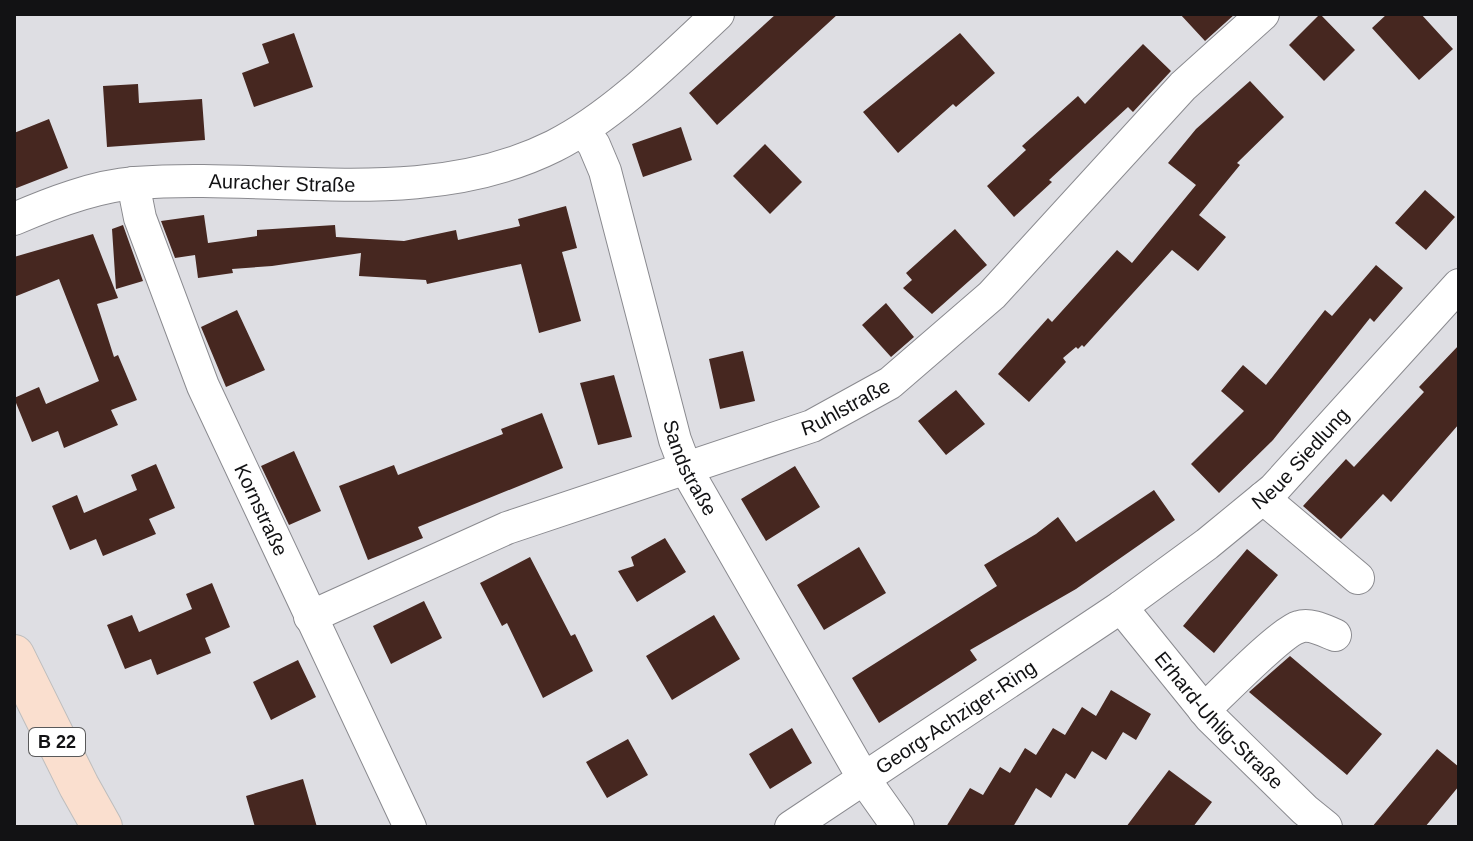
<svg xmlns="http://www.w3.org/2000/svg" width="1473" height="841" font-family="Arial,sans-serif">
<rect width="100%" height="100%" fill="#dedee3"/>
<path fill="#462720" d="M776 14H838L717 125 689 93Z
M1180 14H1235L1205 41Z
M1320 14 1355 50 1324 81 1289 45Z
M1387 14H1421L1453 49 1419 80 1372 28Z
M294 33 313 87 254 107 242 73 269 63 262 44Z
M960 33 995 73 956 107 953 104 898 153 863 112Z
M1143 44 1171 71 1133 112 1128 107 1049 180 1052 182 1014 217 987 186 1026 150 1022 146 1078 96 1085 104Z
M1250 81 1284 117 1237 163 1240 165 1199 215 1226 237 1198 271 1172 250 1084 347 1082 345 1078 349 1076 347 1063 358 1066 362 1029 402 998 374 1048 318 1052 322 1117 250 1132 263 1196 185 1168 163 1196 129Z
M138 84 139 103 202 99 205 140 107 147 103 86Z
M49 119 68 168 14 189V133Z
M681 127 692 160 643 177 632 144Z
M765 144 802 182 770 214 733 176Z
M1425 190 1455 217 1426 250 1395 223Z
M566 206 577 248 562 252 581 321 539 333 521 264 427 284 426 280 359 276 361 253 272 266 232 269 233 273 198 278 195 255 175 258 161 221 204 215 208 243 257 236V230L335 225 336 237 404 241 456 230 458 240 520 226 518 219Z
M123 225 143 281 116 289 112 229Z
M955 229 987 265 932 314 903 288 912 280 906 273Z
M93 234 118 298 97 304 114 357 118 355 137 400 111 410 118 425 64 448 58 431 32 442 14 398 39 387 46 404 99 381 59 279 14 297V257Z
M1376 265 1403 288 1374 322 1370 318 1273 440 1219 493 1191 464 1244 411 1221 391 1243 365 1266 385 1325 310 1332 316Z
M886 303 914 337 891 357 862 325Z
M237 310 265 370 226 387 201 327Z
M1459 345V424L1391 502 1383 494 1341 539 1303 506 1346 459 1354 467 1424 392 1419 387Z
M743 351 755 401 720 409 709 359Z
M614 375 632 437 598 445 580 383Z
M956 390 985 424 946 455 918 421Z
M542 413 563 468 418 527 423 538 368 560 339 486 394 465 398 475 503 434 501 429Z
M294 451 321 511 289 525 261 466Z
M156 464 175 508 149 519 156 534 103 556 96 539 70 550 52 506 77 495 84 513 137 490 131 475Z
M795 466 820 507 766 541 741 499Z
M1154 490 1175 520 1076 589 970 650 977 660 879 723 852 678 997 586 984 565 1036 534 1058 517 1076 542Z
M665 538 686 572 637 602 618 571 634 566 631 557Z
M859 547 886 593 824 630 797 585Z
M1247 549 1278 575 1214 653 1183 626Z
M530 557 571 636 575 634 593 671 543 698 507 623 502 626 480 583Z
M212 583 230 627 205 638 211 653 157 675 151 659 125 669 107 625 132 615 139 632 192 609 186 594Z
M424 601 442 638 391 664 373 626Z
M714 615 740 659 672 700 646 656Z
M1290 656 1382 734 1347 775 1249 692Z
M298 660 316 697 271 720 253 682Z
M1111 690 1151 714 1136 740 1123 732 1106 760 1092 751 1075 779 1066 773 1051 798 1036 788 1013 827H946L970 788 983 795 1000 767 1010 773 1025 748 1036 755 1053 728 1065 735 1082 707 1096 716Z
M792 728 812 763 770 789 749 754Z
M628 739 648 775 607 798 586 762Z
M1437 749 1459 767V786L1425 827H1372Z
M1169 770 1212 802 1193 827H1126Z
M303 779 317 827H255L246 796Z"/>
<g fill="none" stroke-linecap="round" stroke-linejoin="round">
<defs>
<g id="minor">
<path id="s1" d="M583 130 594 145 605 171 675 440 686 469 864 779 898 827"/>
<path id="s2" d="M133 183 140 218 203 386 410 827"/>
<path id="s3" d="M14 219C51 203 95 186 135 183 273 172 424 211 554 146 612 117 670 59 718 14"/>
<path d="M1263 498 1358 578"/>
<path id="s4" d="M1121 607 1210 717 1305 810 1326 827"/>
<path id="s5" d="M310 617 507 528 812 426 890 383 992 295 1183 86 1263 14"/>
<path d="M1204 710C1221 694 1281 632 1299 627 1310 623 1325 631 1335 635"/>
<path id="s6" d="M791 827 1121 607 1207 544 1274 489 1459 285"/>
</g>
<path id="major" d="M14 655 79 786 102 827"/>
</defs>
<use href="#minor" stroke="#8a8a8f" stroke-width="34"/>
<use href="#major" stroke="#bdbdbd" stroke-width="42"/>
<use href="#minor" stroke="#fff" stroke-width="32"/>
<use href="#major" stroke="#fadfcf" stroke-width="40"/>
</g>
<g text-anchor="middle" stroke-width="8" stroke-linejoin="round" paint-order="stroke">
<rect fill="#fff" stroke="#59595a" stroke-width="2" x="29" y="728" width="56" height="28" rx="6"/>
<g font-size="18" font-weight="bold" fill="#121214">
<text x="57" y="748">B 22</text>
</g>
<g font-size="20" fill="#121214" stroke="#fff">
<text dy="7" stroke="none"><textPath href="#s3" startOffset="274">Auracher Straße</textPath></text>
<text dy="7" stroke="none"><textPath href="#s5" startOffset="576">Ruhlstraße</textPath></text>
<text dy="7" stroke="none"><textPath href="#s6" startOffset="630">Neue Siedlung</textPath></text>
<text dy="7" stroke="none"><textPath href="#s1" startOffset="356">Sandstraße</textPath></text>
<text dy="7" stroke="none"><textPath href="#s2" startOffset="352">Kornstraße</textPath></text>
<text dy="7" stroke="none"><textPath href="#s6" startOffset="198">Georg-Achziger-Ring</textPath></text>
<text dy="7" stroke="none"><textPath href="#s4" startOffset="150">Erhard-Uhlig-Straße</textPath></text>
</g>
</g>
<rect width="1473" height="841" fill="none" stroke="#121214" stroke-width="32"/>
</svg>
